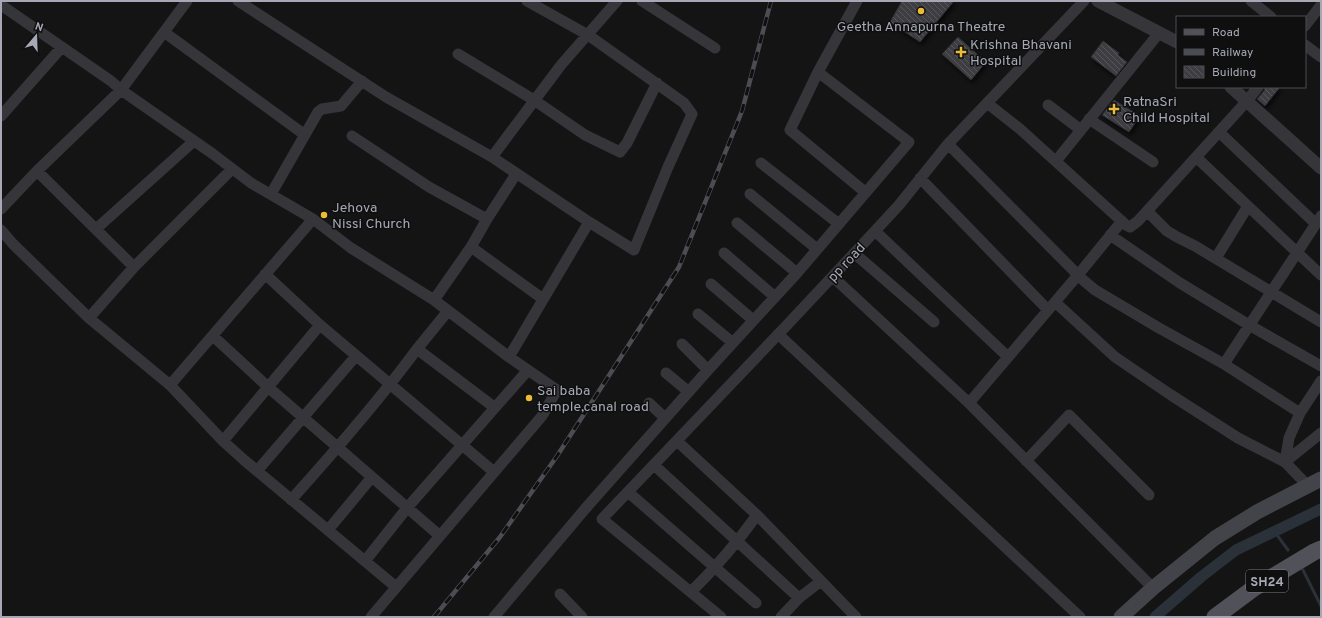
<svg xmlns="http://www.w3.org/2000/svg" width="1322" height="618" font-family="Overpass,sans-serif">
<defs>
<pattern id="building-back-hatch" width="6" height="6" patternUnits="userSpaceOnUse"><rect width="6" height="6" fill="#3e3e42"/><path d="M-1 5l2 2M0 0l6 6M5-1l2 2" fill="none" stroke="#57575b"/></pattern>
<filter id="shadow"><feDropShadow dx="2" dy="3.5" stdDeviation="2" flood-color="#0009"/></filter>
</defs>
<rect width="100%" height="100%" fill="#141415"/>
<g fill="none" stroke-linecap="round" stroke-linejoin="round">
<path stroke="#2a3139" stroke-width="3" d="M1274 531 1288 550
M1303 570 1321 606"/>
<path stroke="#2a3139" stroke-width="11" d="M1155 617 1201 577 1236 550 1321 509"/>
</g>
<path fill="url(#building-back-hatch)" stroke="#2e2e31" filter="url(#shadow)" d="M902 1H954L920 42 890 22Z
M958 37 986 62 971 80 942 54Z
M1103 41 1119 53 1118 55 1127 62 1116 76 1091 57Z
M1265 87H1280L1265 106 1257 99 1264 91Z
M1114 100 1140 116 1129 132 1102 115Z"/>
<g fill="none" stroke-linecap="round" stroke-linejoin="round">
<path stroke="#35353a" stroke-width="11" d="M238 1 386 97 492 157 589 222 634 250 668 167 692 114 684 103 588 35 527 1
M642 1 715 48
M857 1 818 72 790 130 865 192
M1251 1 1271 17
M1 5 111 81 121 90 213 154 251 183 313 219 351 248 434 300 509 357 557 390 542 416 371 617
M1305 26 1321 5
M164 32 305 135
M1305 45 1321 57
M458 54 534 100 585 135 620 152 627 143 657 83
M987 103 1020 129 1126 225 1130 227 1138 221 1247 101 1258 87
M1048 105 1081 130
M1 116 62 47
M1089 119 1153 162
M1219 132 1316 224
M352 136 429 187 487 219
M948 144 1083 280 1095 290 1159 328 1224 364 1300 413
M492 157 561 65 617 1
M1196 157 1321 275
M1056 161 1159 33
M761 163 839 224
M37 171 134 267
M920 178 1048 310
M271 194 318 112 322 109 341 106 362 81
M750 194 817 249
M1 209 37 171 121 90 187 1
M1147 211 1167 231 1177 237 1195 246 1321 322
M737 223 797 273
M96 229 194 141
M1 230 13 244 89 318 170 385 223 441 244 460 396 587
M875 231 1008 357
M1110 235 1180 283 1249 325 1321 366
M471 247 543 299
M724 253 775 297
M854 253 934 322
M1216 258 1248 206
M265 274 320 325 494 472
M833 277 969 403 1153 588
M711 284 753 320
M434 300 471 247 487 219 516 174
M1055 302 1115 357 1171 395 1238 438 1285 462 1307 485
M448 311 417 349 494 407
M698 314 733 343
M89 318 134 267 232 169
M778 334 1080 617
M213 336 268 387 440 536
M682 344 708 370
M509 357 589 222
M1224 364 1321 216
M666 373 689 392
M170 385 313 219
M649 403 665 418
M969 403 1078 275 1122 221
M223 441 320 325
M677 441 757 515 856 617
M1026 461 1069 415 1149 495
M1285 462 1289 438 1300 413 1321 381
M1285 462 1321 433
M654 465 799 598
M257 471 356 356
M628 492 756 603
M291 500C335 451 378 402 417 349
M328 530 372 477
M365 561 407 508 528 370
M691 592C715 568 737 543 757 515
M560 594 582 617
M494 617 585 509 708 370 797 273 909 142 818 72
M721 617 602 519 788 324 875 231 899 205 948 144 1084 1
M781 617 799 598 821 581"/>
<path stroke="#35353a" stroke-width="13" d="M1098 1 1177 42
M1231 87 1321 168"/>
<path stroke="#43444a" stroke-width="15" d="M1121 617 1153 588 1215 538 1257 512 1321 479"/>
<path stroke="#515259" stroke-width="17" d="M1215 617 1254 588 1314 552 1321 549"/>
<defs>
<path id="rail" d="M434 617 500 537 557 456 679 267 742 111 771 1"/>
</defs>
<use href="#rail" stroke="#4c4d53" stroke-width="4.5"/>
<use href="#rail" stroke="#0f0f10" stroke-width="3" stroke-dasharray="9" stroke-linecap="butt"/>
</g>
<g fill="#ebbc36" stroke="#0f0f10" stroke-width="1.5">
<circle cx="921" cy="11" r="4"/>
<path d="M959 46h4v4h4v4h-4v4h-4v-4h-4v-4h4z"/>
<path d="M1112 103h4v4h4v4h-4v4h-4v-4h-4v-4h4z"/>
<circle cx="324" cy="215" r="4"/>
<circle cx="529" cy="398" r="4"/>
</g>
<g text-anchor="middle" stroke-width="3" stroke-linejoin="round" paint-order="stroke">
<rect fill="#0f0f10" stroke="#797b84" stroke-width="1" x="1246" y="570" width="42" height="22" rx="3"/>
<g font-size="13" font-weight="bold" fill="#a6a9b5">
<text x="1267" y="586">SH24</text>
</g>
<g font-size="14" fill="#a6a9b5" stroke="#0f0f10" text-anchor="start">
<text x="921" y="31" text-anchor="middle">Geetha Annapurna Theatre</text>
<text x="970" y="49">Krishna Bhavani<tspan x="970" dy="16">Hospital</tspan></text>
<text x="1123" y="106">RatnaSri<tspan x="1123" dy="16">Child Hospital</tspan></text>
<text x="332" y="212">Jehova<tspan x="332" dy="16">Nissi Church</tspan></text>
<text x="537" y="395">Sai baba<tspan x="537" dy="16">temple,canal road</tspan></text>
</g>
<g font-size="14" fill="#a6a9b5" stroke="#0f0f10">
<text transform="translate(846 262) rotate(-47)" y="5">pp road</text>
</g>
</g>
<rect width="1322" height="618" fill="none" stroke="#a6a9b5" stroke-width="4"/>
<rect x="1176" y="16" width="130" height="72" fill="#0f0f10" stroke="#4b4d52"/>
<rect x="1184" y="29" width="20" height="6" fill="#515259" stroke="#4b4d52"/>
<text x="1212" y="36" font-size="12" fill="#a6a9b5">Road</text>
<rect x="1184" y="49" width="20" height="6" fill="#4c4d53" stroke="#4b4d52"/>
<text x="1212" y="56" font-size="12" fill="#a6a9b5">Railway</text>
<rect x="1184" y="66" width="20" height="12" fill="url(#building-back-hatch)" stroke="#4b4d52"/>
<text x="1212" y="76" font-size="12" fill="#a6a9b5">Building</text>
<g transform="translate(36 36) rotate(19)" stroke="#0f0f10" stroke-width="3" paint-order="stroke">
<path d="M0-3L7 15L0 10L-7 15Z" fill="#a6a9b5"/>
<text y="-6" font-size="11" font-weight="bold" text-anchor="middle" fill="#a6a9b5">N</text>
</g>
</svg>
